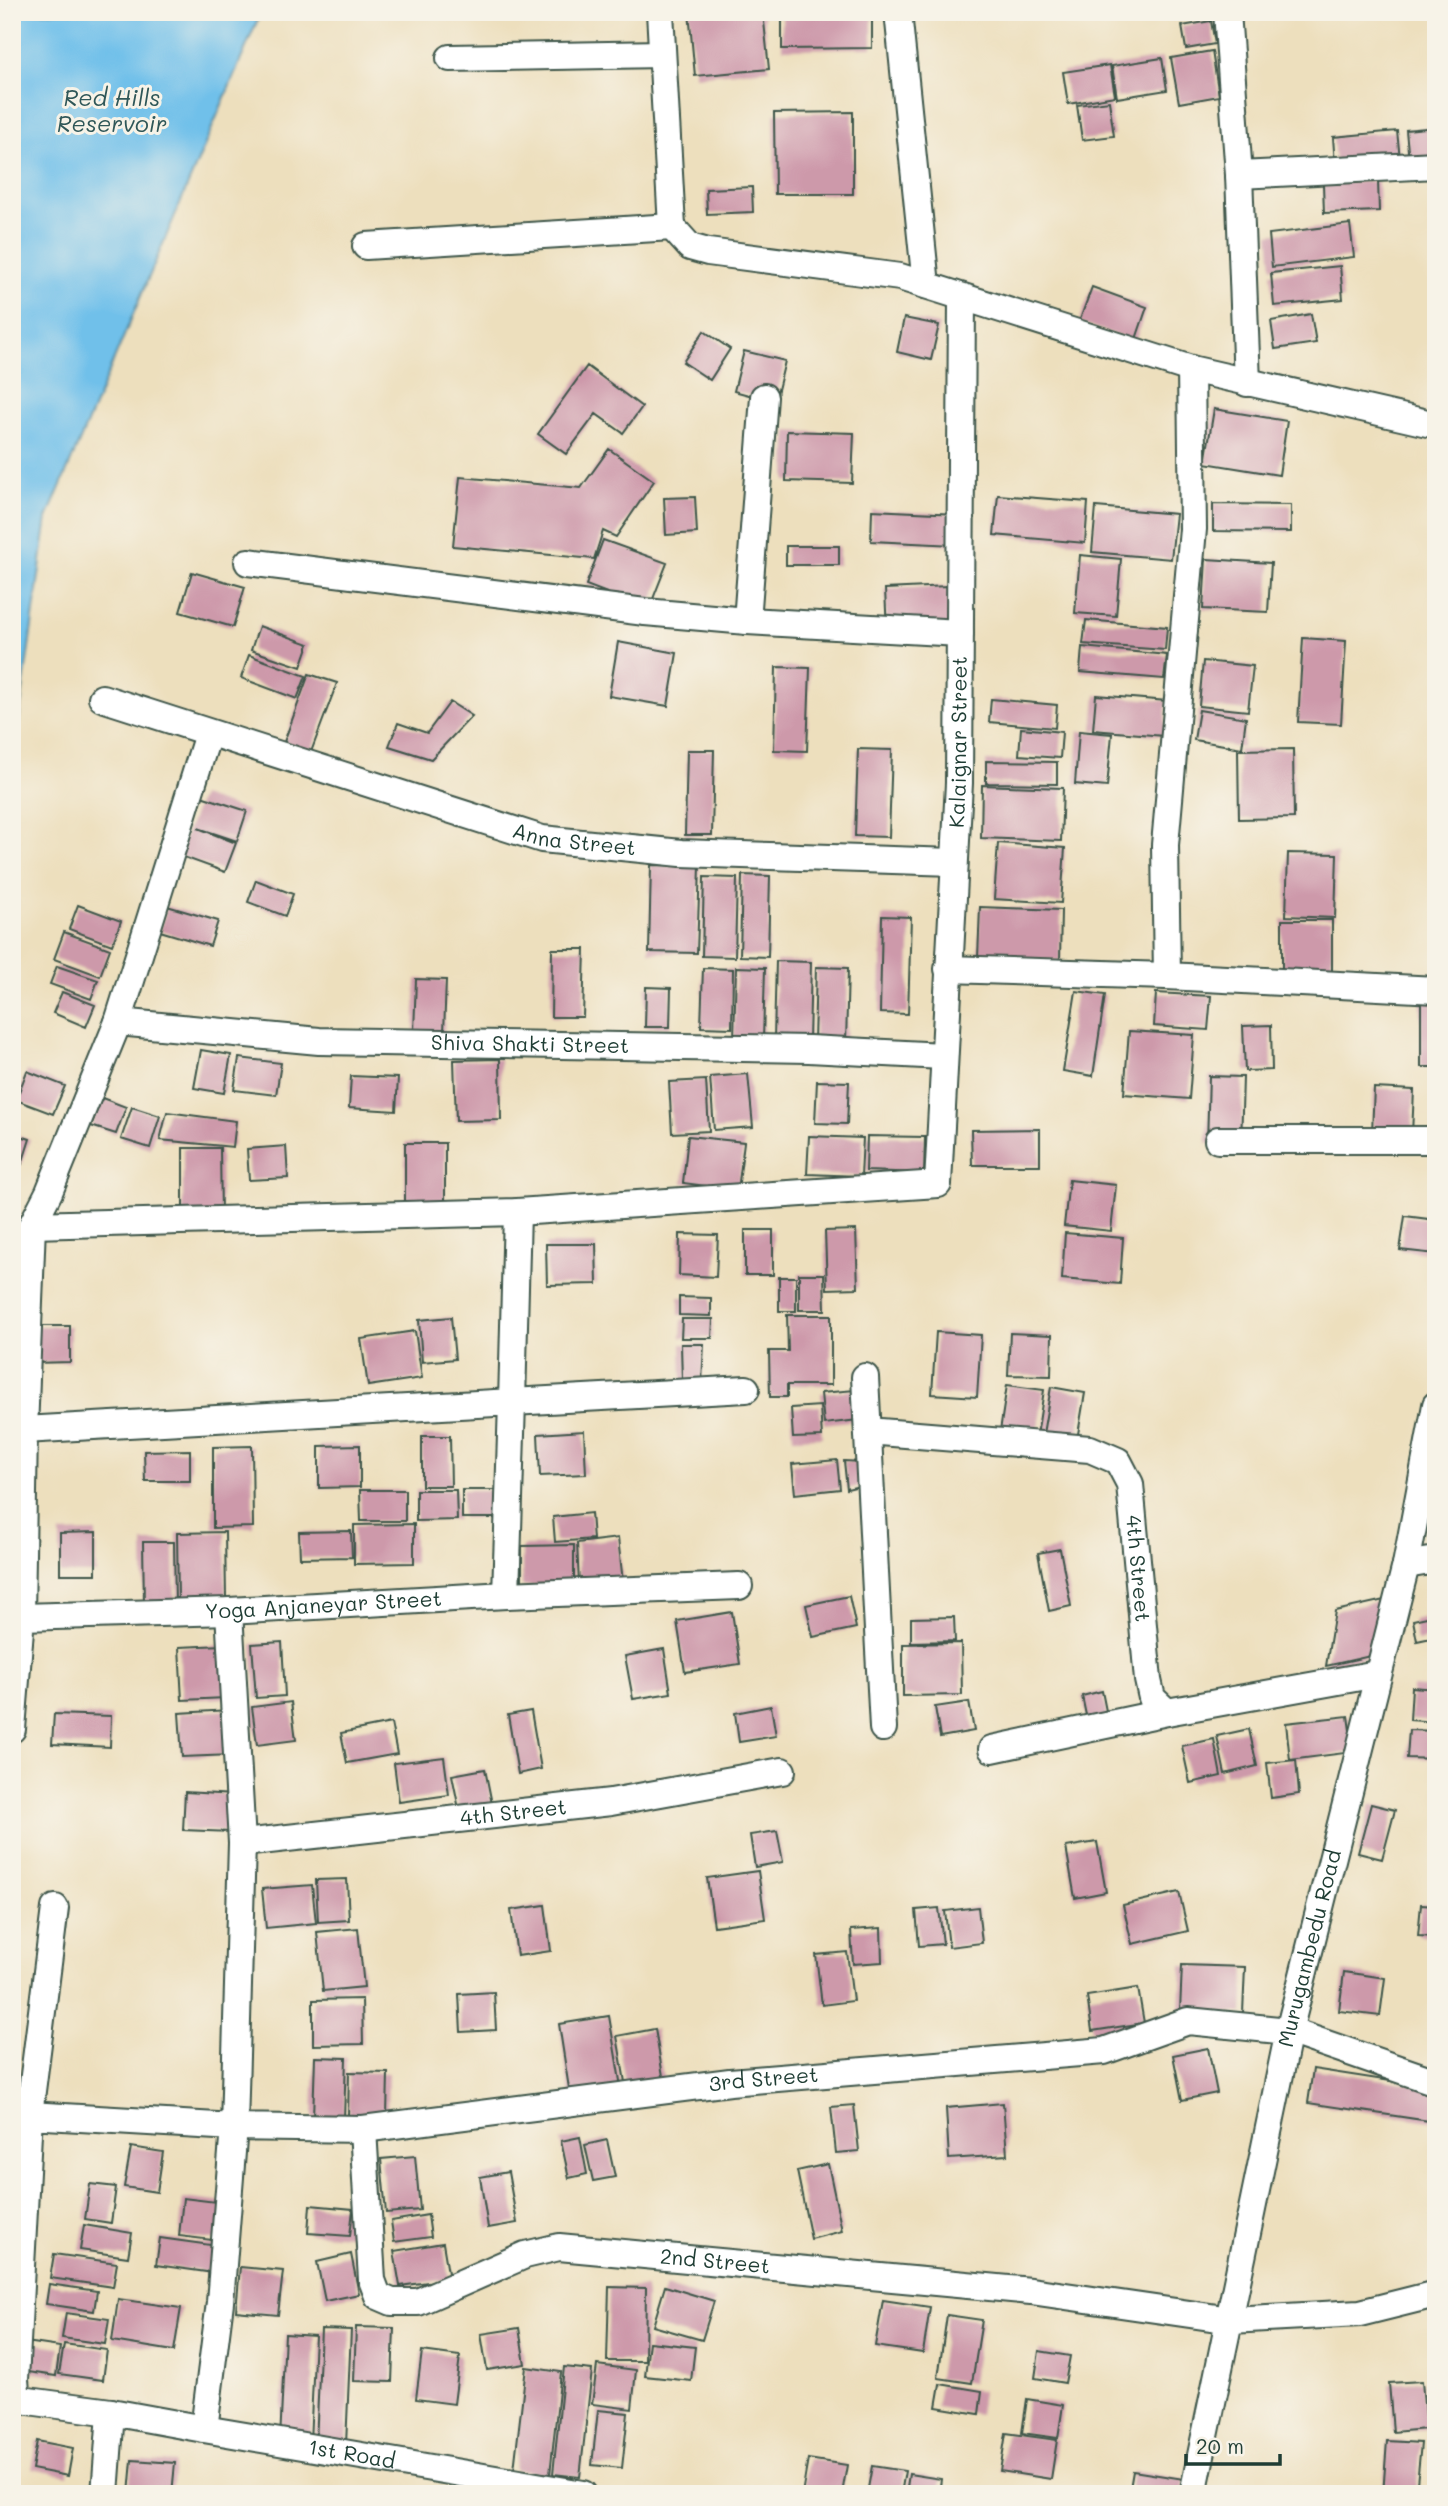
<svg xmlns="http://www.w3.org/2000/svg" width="1448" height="2506" font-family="Mali,sans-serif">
<rect width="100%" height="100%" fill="#f7f3e8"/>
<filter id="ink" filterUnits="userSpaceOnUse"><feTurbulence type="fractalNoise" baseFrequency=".0143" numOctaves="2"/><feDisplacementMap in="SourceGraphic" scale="14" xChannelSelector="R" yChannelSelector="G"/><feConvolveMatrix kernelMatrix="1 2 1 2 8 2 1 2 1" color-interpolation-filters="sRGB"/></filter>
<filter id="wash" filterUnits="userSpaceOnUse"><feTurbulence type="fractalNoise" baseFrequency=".00686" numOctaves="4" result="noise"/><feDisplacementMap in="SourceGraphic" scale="28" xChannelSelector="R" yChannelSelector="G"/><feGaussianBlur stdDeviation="1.57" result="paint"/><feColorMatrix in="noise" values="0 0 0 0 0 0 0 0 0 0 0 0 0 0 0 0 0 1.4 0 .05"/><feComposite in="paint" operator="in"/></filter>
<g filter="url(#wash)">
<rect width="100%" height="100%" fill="#eddfbd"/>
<path fill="#6fc0ea" stroke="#477e8f" stroke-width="2" d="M12 12H261L47 518 12 769Z"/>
<g id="blocks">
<path fill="#cd99aa" d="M689 12H763L769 69 695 76Z
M782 12H872V48L782 49Z
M1211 21 1215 44 1186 49 1182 26Z
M1212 51 1219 96 1179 103 1171 58Z
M1162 58 1167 90 1117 98 1112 66Z
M1110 65 1115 96 1068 104 1063 72Z
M1109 101 1114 136 1082 140 1077 105Z
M853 112V194H775L774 113Z
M1436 127V159L1409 161 1406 130Z
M1397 131 1400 159 1335 165 1333 137Z
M1378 181 1379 211 1324 213 1323 184Z
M752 187 753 212 707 214 706 189Z
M1350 224 1354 257 1272 267 1269 234Z
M1340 266 1343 299 1274 306 1271 273Z
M1092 287 1147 307 1135 342 1079 322Z
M1311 314 1316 343 1275 349 1271 321Z
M904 318 939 325 931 360 897 352Z
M704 331 730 349 710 380 683 362Z
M744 351 785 361 775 402 734 391Z
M587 366 642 407 623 433 596 414 566 454 538 434Z
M1214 409 1287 421 1279 475 1205 463Z
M787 431 854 433 852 483 786 481Z
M609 449 654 481 616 537 603 531 594 559 453 546 460 477 581 488Z
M998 495 1088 502 1085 543 994 535Z
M695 497 697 533 666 535 664 498Z
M1213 504 1291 505V532L1213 531Z
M1096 507 1176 514 1171 559 1092 552Z
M872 510 957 514 955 545 871 541Z
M603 540 667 563 649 609 586 585Z
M786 546H839V565H786Z
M1080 555 1121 559 1116 616 1075 613Z
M1206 559 1271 563 1268 612 1203 609Z
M192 572 245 587 233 627 180 612Z
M948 586 950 630 887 632 885 589Z
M1086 620 1167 627 1165 650 1083 644Z
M259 626 309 644 301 667 251 650Z
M1303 638 1346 641 1341 724 1298 722Z
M618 642 677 653 668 706 609 696Z
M1082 647 1167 655 1164 679 1080 672Z
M249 655 306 676 297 699 241 678Z
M1203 661 1253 666 1248 711 1199 706Z
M776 667 810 668 807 751 774 750Z
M309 674 337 683 311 752 284 742Z
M1096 695 1167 701 1164 736 1093 730Z
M991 699 1057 705 1055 728 989 722Z
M450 702 472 716 431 759 389 746 398 723 427 733Z
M1199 710 1246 718 1242 748 1194 740Z
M1021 728 1062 732 1060 758 1019 755Z
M1079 731 1112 734 1107 787 1075 784Z
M858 749 892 750 889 837 855 836Z
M1293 749 1294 818 1239 819 1238 750Z
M687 750H714L712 835H685Z
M986 761 1057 762V784L986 783Z
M982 785 1063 788 1061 841 981 838Z
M201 796 247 811 237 841 198 828 236 843 225 872 178 855Z
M998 843 1065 848 1061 903 994 899Z
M1288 853 1337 854 1335 918 1286 916Z
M651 865 700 866 697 953 649 952Z
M742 875 770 876 768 957 740 956Z
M704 877 737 878 735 957 702 956Z
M256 880 293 894 285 916 248 902Z
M78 905 121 921 112 945 69 929Z
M167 906 218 921 210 946 160 931Z
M980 907 1061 910 1060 961 978 958Z
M882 916 911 917 908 1014 880 1013Z
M1282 920H1332V975L1282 974Z
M64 932 110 949 100 976 54 959Z
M552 949H585L583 1017H551Z
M776 961 811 962 809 1040 774 1039Z
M57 966 98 980 91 999 50 984Z
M736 967 765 968 763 1040 734 1039Z
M816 967 848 968 846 1043 814 1042Z
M703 968 733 969 732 1028 701 1027Z
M416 979 446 980 444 1033 414 1032Z
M646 987 671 988 670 1027H645Z
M1076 991 1105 995 1093 1076 1063 1071Z
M62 992 95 1005 86 1027 53 1013Z
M1156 993 1211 996 1208 1030 1154 1026Z
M1421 997H1436V1067H1421Z
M1271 1025 1272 1070 1245 1071 1243 1026Z
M1129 1031 1194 1035 1189 1099 1124 1094Z
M201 1050 231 1055 224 1093 194 1088Z
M239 1058 281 1063 276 1095 234 1090Z
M500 1059 501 1120 456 1121 454 1060Z
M27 1071 65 1086 53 1114 16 1100Z
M748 1074 753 1127 714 1130 710 1077Z
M351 1076 398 1078 396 1111 349 1108Z
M1209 1076 1243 1077 1241 1145 1207 1143Z
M706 1080 709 1131 672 1133 669 1082Z
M817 1081 849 1082 847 1124 815 1123Z
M1374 1088 1414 1090 1412 1134 1372 1132Z
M102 1098 126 1107 116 1134 91 1126Z
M132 1107 160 1116 150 1148 121 1139Z
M167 1112 236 1121 233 1147 160 1140Z
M1040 1129V1165H972L971 1130Z
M12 1133 30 1139 22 1164 12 1161Z
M688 1136 744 1142 738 1190 683 1183Z
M809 1136 863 1138 861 1176 807 1174Z
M867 1136 925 1137 924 1173 866 1171Z
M405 1143H445V1201H405Z
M286 1146 288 1178 249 1180 247 1149Z
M183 1148H220L221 1215H183Z
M1069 1180 1116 1185 1111 1231 1064 1226Z
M1405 1216 1436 1220V1254L1400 1250Z
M745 1230H773V1275H745Z
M856 1230 858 1288 827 1289 825 1231Z
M1065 1233 1123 1238 1120 1284 1062 1279Z
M680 1234 718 1235 716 1277 679 1275Z
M546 1244H596L597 1284 547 1285Z
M799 1274H824L825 1310H799Z
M779 1277H796V1311H779Z
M679 1297 711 1298V1316L679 1315Z
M787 1315H831V1385H787V1397H770L769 1351H788Z
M451 1317 455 1359 422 1362 419 1320Z
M682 1319H713L712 1338H681Z
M32 1326H70V1362L33 1363Z
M415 1331 422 1378 368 1386 361 1339Z
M936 1332 981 1335 977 1397 932 1394Z
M1010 1333 1052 1335 1051 1376 1008 1375Z
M681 1344H704L702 1382 682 1381Z
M1007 1385 1044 1390 1037 1436 1000 1431Z
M1051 1387 1085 1393 1077 1440 1043 1434Z
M855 1390 858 1420 824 1424 821 1393Z
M820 1406 822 1437 793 1438 791 1408Z
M584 1431 586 1474 540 1476 538 1434Z
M422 1436H450L451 1486H422Z
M360 1445V1487L319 1488V1446Z
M252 1446 253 1527 213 1528V1447Z
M190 1450V1481H145L144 1451Z
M837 1460 840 1489 795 1494 792 1464Z
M844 1461 862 1462 864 1485 847 1489Z
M360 1490H405V1521H361Z
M416 1490H456L457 1520 416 1521Z
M462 1490H499V1518H462Z
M591 1513 593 1539 555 1542 553 1517Z
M414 1524V1563L354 1564V1525Z
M351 1531 352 1557 300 1558 299 1532Z
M96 1532V1574H60V1533Z
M225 1532 226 1599H178L177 1533Z
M618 1538 623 1582 579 1584 577 1543Z
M143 1542H174L175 1604H144Z
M574 1545V1585L522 1586V1546Z
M1060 1549 1071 1606 1049 1611 1038 1553Z
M849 1596 856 1628 813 1637 806 1605Z
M1384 1600 1375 1655 1326 1666 1335 1611Z
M732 1612 740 1664 685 1672 677 1621Z
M1436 1615V1637L1417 1641 1413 1620Z
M954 1617 955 1641 911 1642V1618Z
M282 1642 285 1696 256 1698 252 1644Z
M961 1643 962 1695 903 1696V1644Z
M223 1645 226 1698 182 1700 179 1647Z
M664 1649 671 1693 633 1699 625 1656Z
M1412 1687 1436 1689V1722L1410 1720Z
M1102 1691 1108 1721 1088 1725 1082 1696Z
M291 1702 296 1740 257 1745 252 1707Z
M969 1702 974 1731 940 1737 935 1707Z
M771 1706 776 1736 739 1742 735 1713Z
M229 1710 232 1755 182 1757 179 1713Z
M531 1711 541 1769 518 1774 508 1715Z
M54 1714 111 1716 110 1747 52 1744Z
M1348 1716 1353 1752 1290 1760 1286 1723Z
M391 1723 397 1754 347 1763 341 1733Z
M1249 1729 1257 1766 1225 1774 1217 1736Z
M1409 1730 1436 1731V1759L1407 1758Z
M1214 1739 1221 1776 1190 1783 1182 1746Z
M444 1757 449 1795 399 1802 394 1763Z
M1296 1760 1299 1794 1271 1798 1267 1763Z
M485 1769 492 1804 459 1809 452 1775Z
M185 1792 233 1795 231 1832 183 1830Z
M1371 1804 1395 1810 1382 1859 1358 1853Z
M777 1831 783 1862 755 1867 750 1835Z
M1097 1842 1106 1892 1075 1898 1066 1847Z
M758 1871 765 1919 714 1926 707 1878Z
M347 1879 349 1920 318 1922 316 1880Z
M312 1885 316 1923 266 1928 262 1889Z
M1179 1892 1188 1931 1132 1944 1123 1905Z
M1421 1904 1436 1905V1937L1418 1936Z
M545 1905 551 1951 517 1956 511 1910Z
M978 1907 982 1943 949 1947 945 1911Z
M939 1908 943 1944 919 1946 916 1910Z
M358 1928 364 1987 323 1991 317 1932Z
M881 1928 882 1962 853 1964 851 1930Z
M847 1952 853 2001 822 2005 816 1955Z
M1182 1965 1245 1967 1243 2013 1180 2011Z
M1344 1972 1385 1978 1380 2016 1339 2011Z
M1138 1988 1144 2023 1092 2031 1087 1996Z
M494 1992 496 2030 461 2032 459 1994Z
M362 1999 363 2044 313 2045V2000Z
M609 2016 621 2087 570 2095 559 2024Z
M655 2029 664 2082 626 2088 617 2036Z
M1208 2048 1217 2093 1182 2100 1173 2055Z
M315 2057 346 2058 344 2119 313 2118Z
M1313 2069 1436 2088V2122L1308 2103Z
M349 2072 388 2073 387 2116H348Z
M1003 2103 1007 2155 949 2159 946 2108Z
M854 2105 859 2151 836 2153 831 2107Z
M580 2137 587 2174 569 2178 561 2141Z
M607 2140 615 2177 593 2181 585 2145Z
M131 2147 163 2152 157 2192 124 2187Z
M415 2156 420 2210 386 2213 381 2159Z
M828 2164 842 2231 811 2239 797 2171Z
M508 2172 517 2223 488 2228 480 2177Z
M90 2184 116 2187 111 2223 85 2219Z
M183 2198 225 2203 220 2241 179 2236Z
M310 2205 353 2209 350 2236 308 2233Z
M428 2215 431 2237 394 2242 391 2221Z
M84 2225 132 2233 128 2257 80 2250Z
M160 2238 218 2246 214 2273 156 2265Z
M443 2243 449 2279 400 2286 394 2251Z
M54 2254 117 2263 113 2287 50 2278Z
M351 2254 359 2294 325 2301 317 2262Z
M240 2267 283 2271 278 2315 236 2311Z
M49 2284 97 2291 94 2311 46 2304Z
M665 2286 714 2301 702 2340 653 2326Z
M609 2287 646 2288 645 2361H607Z
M118 2299 181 2308 174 2351 112 2341Z
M883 2300 930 2307 923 2353 875 2346Z
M66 2313 109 2319 105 2344 62 2338Z
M947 2315 982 2320 972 2383 938 2378Z
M356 2327 394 2328 392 2382 354 2381Z
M519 2328 525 2364 487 2370 481 2334Z
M321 2329 351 2330 346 2445 316 2444Z
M285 2334 315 2336 310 2442 280 2441Z
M26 2342 60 2347 56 2376 21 2371Z
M649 2342 695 2347 691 2381 645 2376Z
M64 2344 107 2350 103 2380 59 2374Z
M422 2351 460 2356 454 2404 416 2399Z
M1039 2351 1070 2356 1065 2383 1035 2378Z
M597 2365 636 2370 632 2409 592 2404Z
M526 2367 561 2372 550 2474 514 2470Z
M564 2367 592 2370 580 2477 553 2474Z
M1422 2381 1426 2429 1393 2432 1389 2383Z
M940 2384 982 2391 979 2414 936 2407Z
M1027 2399 1063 2405 1058 2438 1022 2433Z
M598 2410 628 2413 622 2468 592 2465Z
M1006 2433 1057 2440 1051 2479 1000 2471Z
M37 2441 73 2448 68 2476 32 2469Z
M1387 2441 1421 2443 1416 2494H1383Z
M808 2459 847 2465 842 2494H802Z
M132 2460 175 2463 172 2494H129Z
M872 2466 905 2471 901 2494H867Z
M1133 2471 1184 2479 1182 2494H1129Z
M909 2474 941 2479 939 2494H906Z"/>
</g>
</g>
<g filter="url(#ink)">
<use href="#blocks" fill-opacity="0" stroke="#3e5549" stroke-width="2"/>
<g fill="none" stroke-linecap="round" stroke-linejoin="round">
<defs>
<g id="street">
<path d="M660 12 672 227 690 247 708 252 900 277 1191 369 1436 425"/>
<path d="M898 12 926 285"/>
<path d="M1227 12 1239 175 1247 383"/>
<path d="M450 58 662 54"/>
<path d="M1239 175 1436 165"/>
<path d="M366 246 672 227"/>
<path d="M1191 369 1193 529 1165 845 1167 976 1436 990"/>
<path d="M248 562 645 612 747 621 960 633"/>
<path d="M747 621 764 397"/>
<path id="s1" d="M102 698 542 839 681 853 954 862"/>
<path id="s2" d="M208 734 118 1022 49 1192 32 1225 517 1212 938 1184 959 783 962 297"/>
<path d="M948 969 1167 976"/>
<path id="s3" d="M118 1022 319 1041 809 1049 943 1056"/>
<path d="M1218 1140H1436"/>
<path d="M517 1212 512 1402 746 1389"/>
<path d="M865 1377 883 1728"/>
<path d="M24 1430 512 1402 506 1595"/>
<path id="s4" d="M868 1431 1090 1449 1118 1461 1130 1484 1148 1680 1152 1698 1167 1712 1377 1674"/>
<path d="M1406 1565 1436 1560"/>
<path id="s5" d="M229 1611 242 1843 234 2127 220 2302 204 2429 111 2412 21 2400 16 2391 15 2380 29 2115 234 2127 363 2129 730 2082 1104 2051 1188 2021 1289 2031 1436 2082"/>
<path d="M21 1617 24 1430 32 1225"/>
<path id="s6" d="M12 1729 21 1617 229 1611 506 1595 739 1586"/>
<path d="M992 1749 1167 1712"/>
<path id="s7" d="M242 1843 611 1802 782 1771"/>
<path d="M29 2115 55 1908"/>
<path id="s8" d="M363 2129 372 2280 378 2296 392 2302H418L525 2255 559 2247 1031 2291 1231 2320 1360 2313 1436 2294"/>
<path id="s9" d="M204 2429 583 2494"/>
<path d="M105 2494 111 2412"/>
<path id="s10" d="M1193 2494 1289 2031 1406 1565 1436 1405"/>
</g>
</defs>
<use href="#street" stroke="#3e5549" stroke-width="30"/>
<use href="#street" stroke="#fff" stroke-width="26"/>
</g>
</g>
<g text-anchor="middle" stroke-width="6" stroke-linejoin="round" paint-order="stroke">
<g font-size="21" fill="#1f3d34" stroke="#f7f3e8">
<text dy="7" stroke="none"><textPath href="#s2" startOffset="1872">Kalaignar Street</textPath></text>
<text dy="7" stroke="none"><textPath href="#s1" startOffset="494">Anna Street</textPath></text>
<text dy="7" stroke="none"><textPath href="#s3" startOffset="413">Shiva Shakti Street</textPath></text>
<text dy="7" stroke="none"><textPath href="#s4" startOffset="364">4th Street</textPath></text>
<text dy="7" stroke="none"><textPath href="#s6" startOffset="415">Yoga Anjaneyar Street</textPath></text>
<text dy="7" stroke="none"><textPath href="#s7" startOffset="273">4th Street</textPath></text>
<text dy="7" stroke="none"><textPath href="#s10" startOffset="558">Murugambedu Road</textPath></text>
<text dy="7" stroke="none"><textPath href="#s5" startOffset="2030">3rd Street</textPath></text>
<text dy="7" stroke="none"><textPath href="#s8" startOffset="518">2nd Street</textPath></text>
<text dy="7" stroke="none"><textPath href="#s9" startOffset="150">1st Road</textPath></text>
</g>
<g font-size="23" font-style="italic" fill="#2f5758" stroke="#f7f3e8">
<text x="112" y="106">Red Hills<tspan x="112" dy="26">Reservoir</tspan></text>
</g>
</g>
<rect width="1448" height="2506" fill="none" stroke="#f7f3e8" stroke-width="42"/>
<path d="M1186 2454v10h94v-10" fill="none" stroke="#1f3d34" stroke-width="3.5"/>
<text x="1196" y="2454" font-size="21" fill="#1f3d34" stroke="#f7f3e8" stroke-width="5" paint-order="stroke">20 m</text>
</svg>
